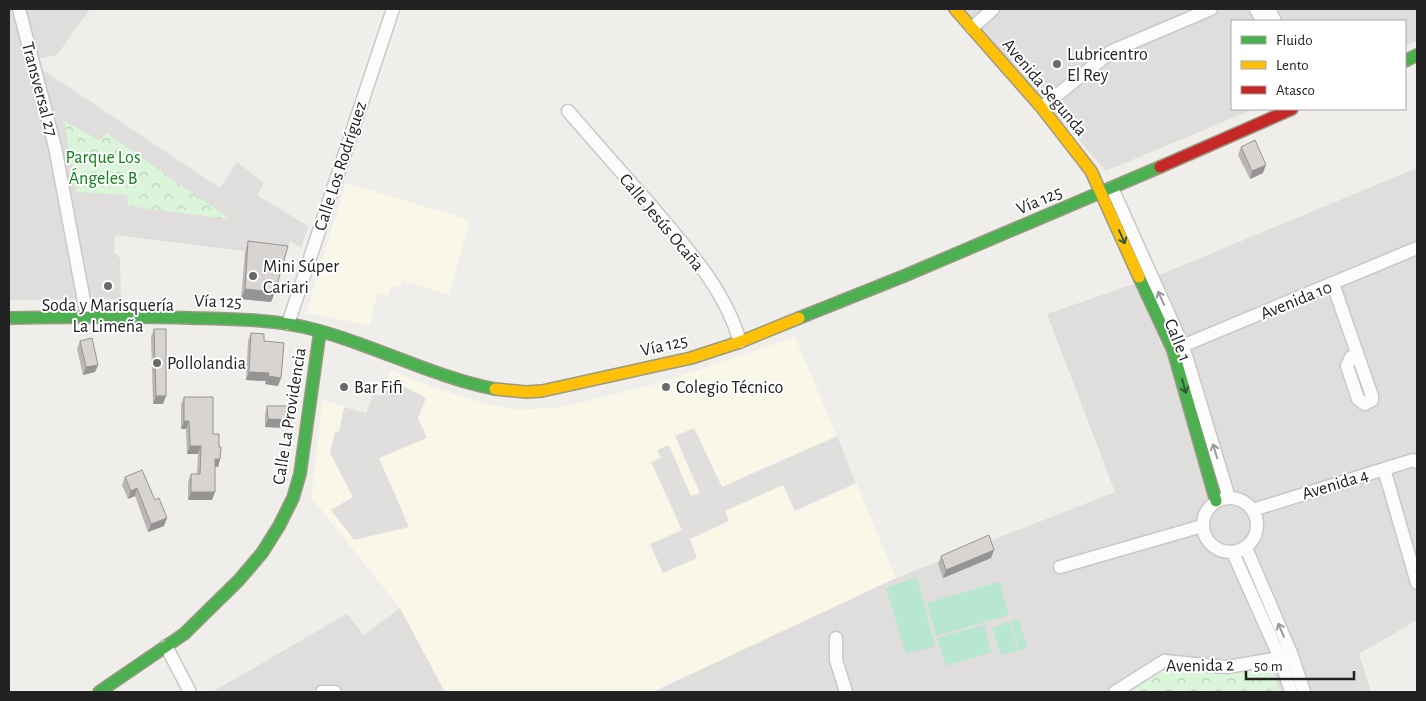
<svg xmlns="http://www.w3.org/2000/svg" width="1426" height="701" font-family="'Alegreya Sans',sans-serif">
<defs>
<pattern id="park-crowns" width="20" height="18" patternUnits="userSpaceOnUse" patternTransform="scale(1.25)"><rect width="20" height="18" fill="#daf5da"/><path d="M2 6a3 3 0 1 1 6 0M12 15a3 3 0 1 1 6 0" fill="none" stroke="#bbd2bb"/></pattern>
</defs>
<rect width="100%" height="100%" fill="#f0eeeb"/>
<path fill="#dfdedc" d="M9 9H90L57 55 40 58 42 71H45L220 188 237 162 264 183 257 195 308 226 301 248 290 241 285 256 115 235 114 253 120 258 121 299 9 300Z
M964 9H1417V41L1405 46V21H1232V109H1254L1106 171Z
M1417 168V620L1359 654 1371 692H653L896 578 1115 492 1047 314 1157 276Z
M400 608 445 692H212L347 614 364 635Z"/>
<path fill="#f8f7e8" d="M346 183 470 220 449 295 402 280 399 288 391 285 388 296 377 293 370 325 306 313Z
M795 337 896 578 652 692H445L400 608 311 497 323 400 365 413 373 394 380 396 391 370 435 388 485 404 519 410 562 407 656 384Z"/>
<path fill="url(#park-crowns)" d="M64 121 99 140 107 133 183 187 230 219 128 206 127 195 77 192Z
M1271 666 1280 692H1128L1165 668 1219 674Z"/>
<path fill="#b7e6d2" d="M917 577 935 646 906 654 886 588Z
M999 582 1009 615 936 636 927 603Z
M1018 619 1028 648 1020 650 1010 622Z
M1009 622 1018 650 1001 655 992 628 1001 625 1004 635 1001 624Z
M984 625 991 652 946 666 937 638Z"/>
<path fill="#e0dfde" d="M388 378 426 398 418 418 427 438 379 458 409 527 354 540 331 510 353 497 330 453 335 431 339 432 344 407 366 413 373 394 380 396Z
M694 428 722 487 837 436 856 483 795 511 783 485 725 511 729 521 690 539 697 558 663 573 650 544 682 530 651 462 661 458 657 450 669 445 691 496 700 493 675 436Z"/>
<g fill="none" stroke-linecap="round" stroke-linejoin="round">
<defs>
<path id="street" d="M19 9 55 147 87 317
M1256 9 1262 21
M1269 9 1275 21
M972 28 993 9
M1042 107 1112 51 1211 9
M568 111C595 142 622 173 649 203 684 245 725 288 740 342
M1112 188 1183 346 1229 498
M1333 284 1372 396V400L1365 404 1358 399 1347 366 1351 357 1357 354
M288 324 393 9
M1175 349 1417 248
M1384 469 1417 583
M1203 525a27 27 0 1 1 54 0a27 27 0 1 1-54 0Z
M1253 510 1413 460 1417 462
M1246 548 1291 653 1304 692
M1233 553 1280 658 1291 692
M1060 567 1202 526
M836 638V660L846 692
M166 646 190 692
M322 692H335
M1115 692 1164 661 1227 667 1280 658 1291 653"/>
<path id="fast" d="M1405 61 1417 55
M1139 277 1173 350 1216 501
M9 318C70 317 130 316 191 318 229 319 267 319 304 327 369 342 429 376 495 389
M799 318 904 276 1160 167
M99 692 184 634 239 580 262 553 279 526 293 498 300 474 320 331"/>
<path id="slow" d="M955 9 1042 108 1091 171 1139 277
M495 389 526 392 542 391 691 358 740 342 799 318"/>
<path id="jam" d="M1160 167 1292 109"/>
</defs>
<use href="#street" stroke="#c9c8c7" stroke-width="15"/>
<use href="#fast" stroke="#999a82" stroke-width="14"/>
<use href="#slow" stroke="#999a82" stroke-width="14"/>
<use href="#jam" stroke="#999a82" stroke-width="14"/>
<use href="#street" stroke="#fdfcfc" stroke-width="12"/>
<use href="#fast" stroke="#4caf50" stroke-width="11"/>
<use href="#slow" stroke="#ffc107" stroke-width="11"/>
<use href="#jam" stroke="#c62828" stroke-width="11"/>
</g>
<path fill="#b9b6b5" d="M1241 147 1263 173 1250 179 1238 155Z
M248 241 275 292 271 302 241 299 245 252Z
M154 329 163 404H153L151 337Z
M251 333 264 341 278 386 265 384 266 381 246 380 248 341Z
M80 341 98 365 95 372 83 375 77 349Z
M184 397 213 434 219 447 220 459 218 467H215L212 500H188V482L191 474H197L198 454H187L186 429H181V404Z
M267 406 292 420 289 428 265 427V414Z
M142 470 164 526 148 532 135 496 128 499 122 485 125 477Z
M994 550 991 558 943 578 938 564 941 556Z"/>
<path fill="#969493" d="M1266 165 1263 173 1250 179 1252 171Z
M245 289 275 292 271 302 241 299Z
M98 365 95 372 83 375 86 367Z
M249 372 269 373 266 381 246 380Z
M268 376 281 378 278 386 265 384Z
M156 396H166L163 404H153Z
M268 419 292 420 289 428 265 427Z
M184 421H189L186 429H181Z
M190 446H201L198 454H187Z
M215 459H220L218 467H212Z
M137 488 135 496 128 499 131 491Z
M191 492H215L212 500H188Z
M167 518 164 526 148 532 151 524Z
M994 550 991 558 943 578 946 570Z"/>
<path fill="#d7d4d2" stroke="#969493" d="M1255 140 1266 165 1252 171 1241 147Z
M248 241 288 246 275 292 245 289Z
M154 329H166V396H156Z
M251 333 264 334V341L284 343 281 378 268 376 269 373 249 372Z
M92 338 98 365 86 367 80 341Z
M184 397H213V434H219V447H221L220 459H215V492H191V474H200L201 446H190L189 421H184Z
M267 406H292V420L268 419Z
M142 470 155 500 159 498 167 518 151 524 137 488 131 491 125 477Z
M989 535 994 550 946 570 941 556Z"/>
<defs><path id="oneway-shaft" d="M-6 0H5M1.5-3L5.5 0L1.5 3" fill="none" stroke-width="1.6" stroke-linecap="round" stroke-linejoin="round" transform="scale(1.25)"/></defs>
<g stroke="#335a34">
<use href="#oneway-shaft" transform="translate(1122 237) rotate(66)"/>
<use href="#oneway-shaft" transform="translate(1184 386) rotate(74)"/>
</g>
<g stroke="#9a9a9a">
<use href="#oneway-shaft" transform="translate(1161 298) rotate(-114)"/>
<use href="#oneway-shaft" transform="translate(1215 451) rotate(-107)"/>
<use href="#oneway-shaft" transform="translate(1281 630) rotate(-113)"/>
</g>
<g fill="#6a6968" stroke="#fff" stroke-width="2">
<circle cx="1057" cy="64" r="5"/>
<circle cx="253" cy="276" r="5"/>
<circle cx="108" cy="286" r="5"/>
<circle cx="157" cy="363" r="5"/>
<circle cx="344" cy="387" r="5"/>
<circle cx="666" cy="387" r="5"/>
</g>
<g text-anchor="middle" stroke-width="4" stroke-linejoin="round" paint-order="stroke">
<g font-size="18" fill="#222" stroke="#fff" text-anchor="start">
<text x="1067" y="60">Lubricentro<tspan x="1067" dy="21">El Rey</tspan></text>
<text x="263" y="272">Mini Súper<tspan x="263" dy="21">Cariari</tspan></text>
<text x="108" y="311" text-anchor="middle">Soda y Marisquería<tspan x="108" dy="21">La Limeña</tspan></text>
<text x="167" y="369">Pollolandia</text>
<text x="354" y="393">Bar Fifi</text>
<text x="676" y="393">Colegio Técnico</text>
</g>
<g font-size="18" fill="#222" stroke="#fff">
<text transform="translate(1045 87) rotate(50)" y="6">Avenida Segunda</text>
<text transform="translate(40 89) rotate(75)" y="6">Transversal 27</text>
<text transform="translate(340 166) rotate(-72)" y="6">Calle Los Rodríguez</text>
<text transform="translate(1039 200) rotate(-23)" y="6">Vía 125</text>
<text transform="translate(662 222) rotate(50)" y="6">Calle Jesús Ocaña</text>
<text transform="translate(1296 300) rotate(-22)" y="6">Avenida 10</text>
<text transform="translate(218 301) rotate(2)" y="6">Vía 125</text>
<text transform="translate(1178 340) rotate(68)" y="6">Calle 1</text>
<text transform="translate(664 345) rotate(-13)" y="6">Vía 125</text>
<text transform="translate(289 416) rotate(-81)" y="6">Calle La Providencia</text>
<text transform="translate(1335 484) rotate(-17)" y="6">Avenida 4</text>
<text transform="translate(1200 665) rotate(-1)" y="6">Avenida 2</text>
</g>
<g font-size="18" fill="#0c8416" stroke="#fff">
<text x="103" y="163">Parque Los<tspan x="103" dy="21">Ángeles B</tspan></text>
</g>
</g>
<rect width="1426" height="701" fill="none" stroke="#222222" stroke-width="20"/>
<rect x="1231" y="20" width="175" height="90" fill="#ffffff" stroke="#a7a7a7"/>
<rect x="1241" y="36" width="25" height="8" fill="#4caf50" stroke="#a7a7a7"/>
<text x="1276" y="45" font-size="15" fill="#222222">Fluido</text>
<rect x="1241" y="61" width="25" height="8" fill="#ffc107" stroke="#a7a7a7"/>
<text x="1276" y="70" font-size="15" fill="#222222">Lento</text>
<rect x="1241" y="86" width="25" height="8" fill="#c62828" stroke="#a7a7a7"/>
<text x="1276" y="95" font-size="15" fill="#222222">Atasco</text>
<path d="M1246 671v8h108v-8" fill="none" stroke="#222222" stroke-width="2.5"/>
<text x="1254" y="671" font-size="15" fill="#222222" stroke="#ffffff" stroke-width="4" paint-order="stroke">50 m</text>
</svg>
